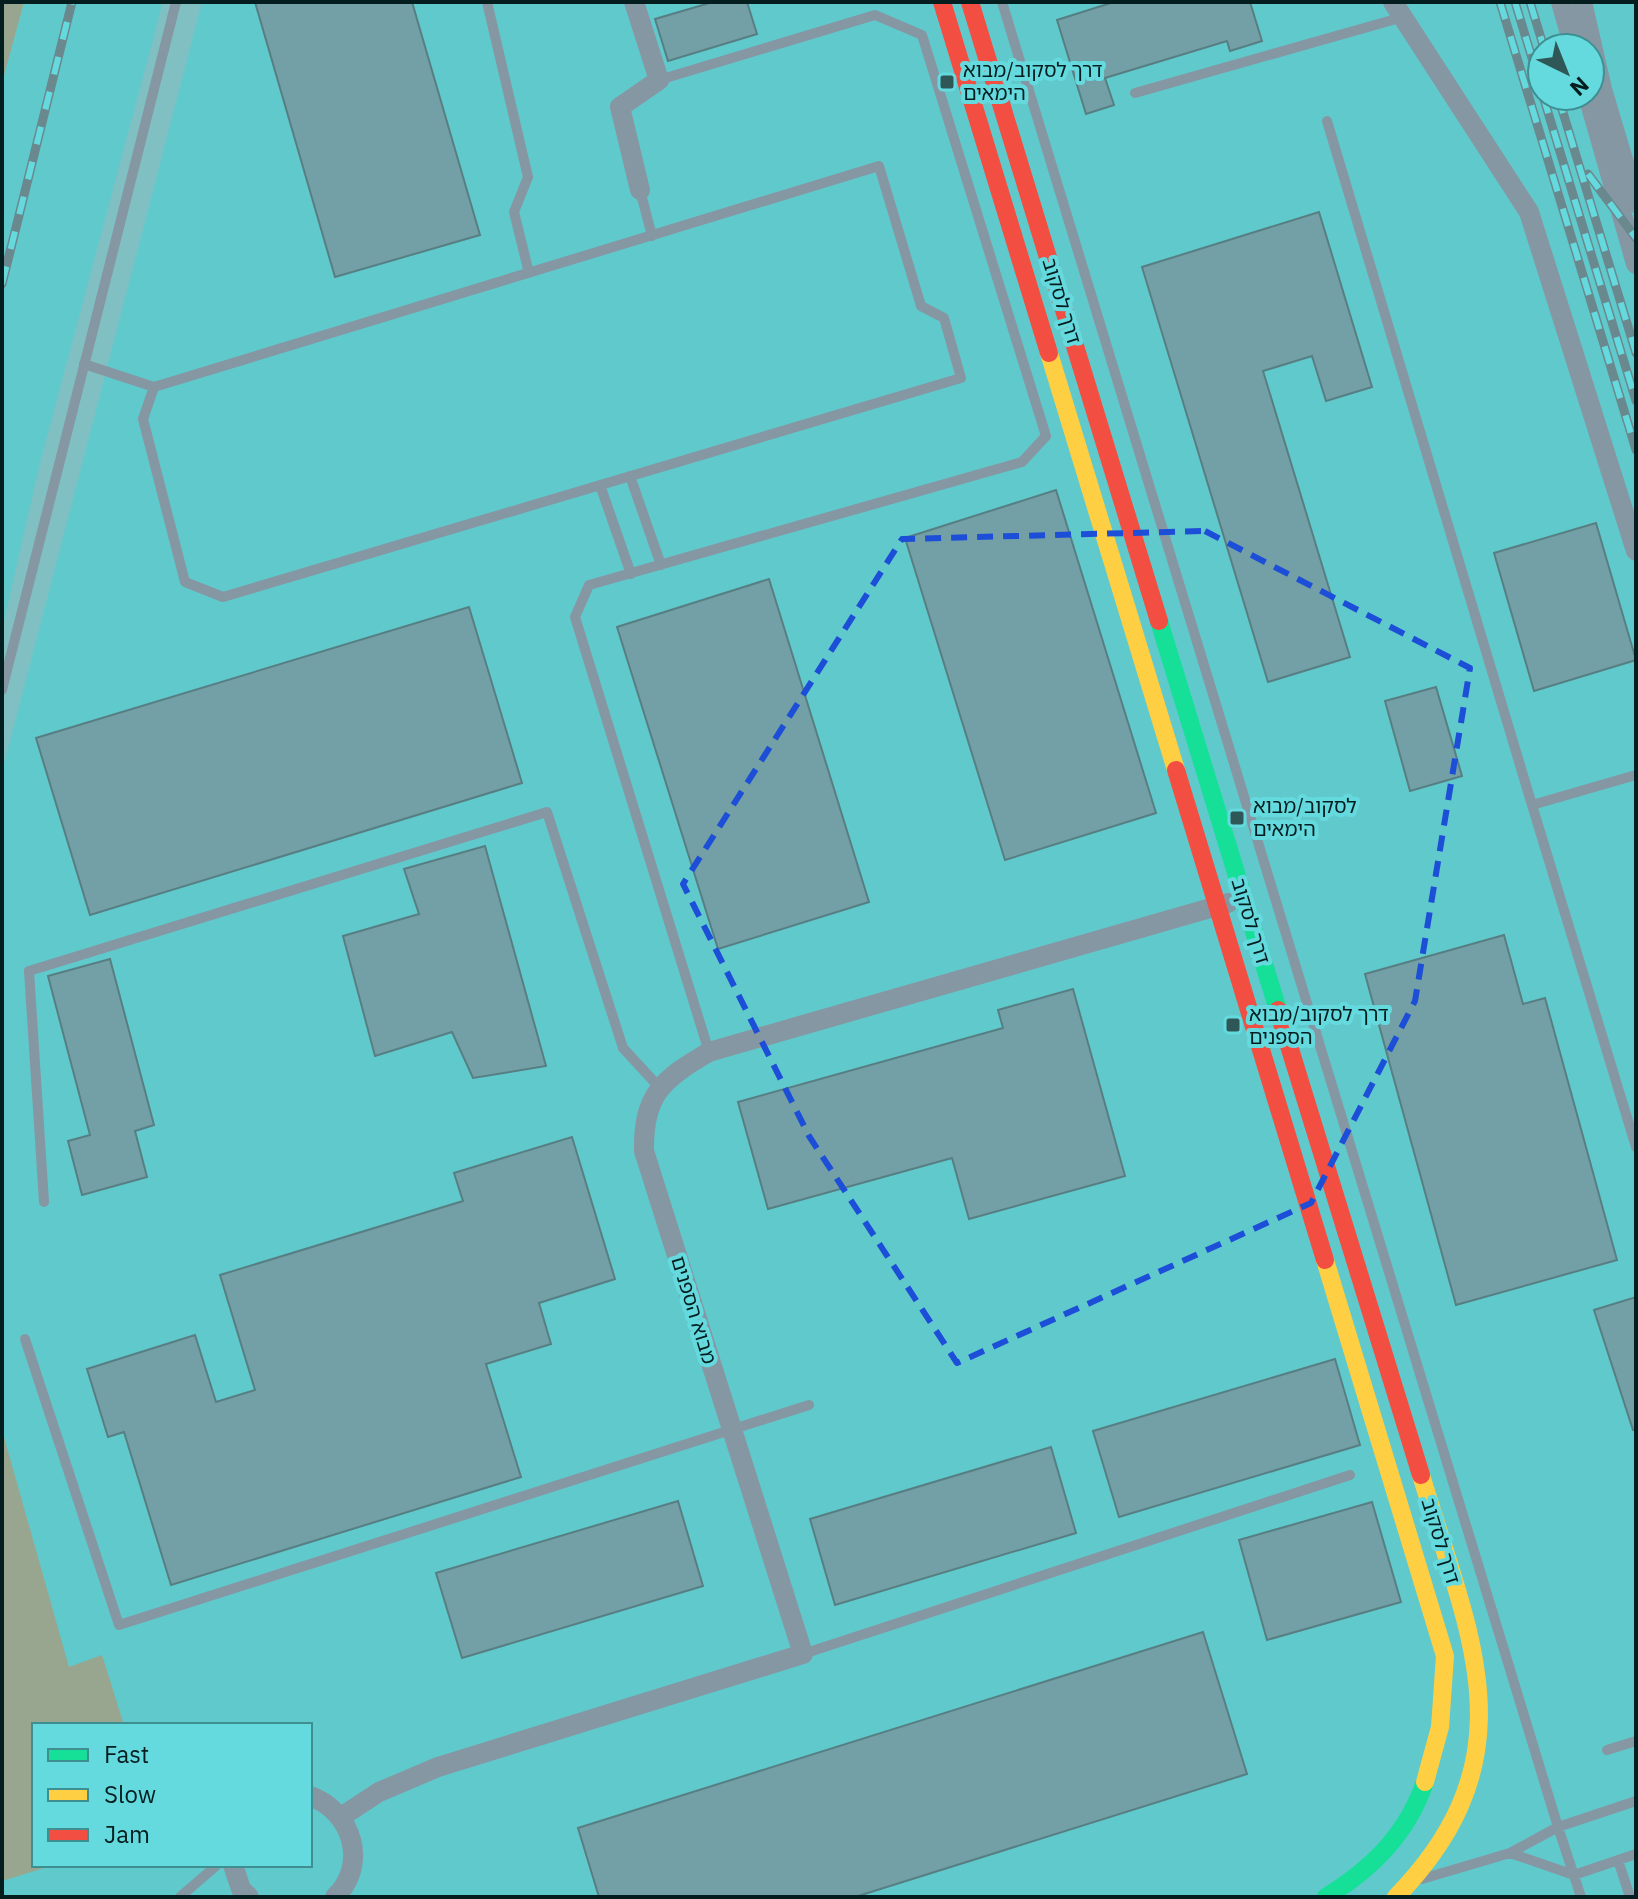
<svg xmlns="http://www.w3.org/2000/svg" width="1638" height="1899" font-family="'IBM Plex Sans','Noto Sans Hebrew',sans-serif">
<rect width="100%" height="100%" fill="#80c0c3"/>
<path fill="#60c9cc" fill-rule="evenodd" d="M24 2H163L40 463 2 630V83Z
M202 2H1636V1897H2V772ZM1542 48H1590V96H1542ZM34 1725H310V1865H34Z"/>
<path fill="#98a690" d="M2 2H24L2 83Z
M2 1430 69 1667 102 1655 124 1725H34V1865H54L2 1881Z"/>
<path fill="#73a0a6" stroke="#577f83" stroke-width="2" d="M255 2H412L480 235 335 277Z
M713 2H747L757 34 668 61 655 19Z
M1114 2H1250L1262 41 1230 51 1227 41 1105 78 1114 105 1086 114 1057 20Z
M1319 212 1372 387 1326 401 1312 356 1263 371 1350 657 1268 682 1142 267Z
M1056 490 1156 813 1005 860 905 538Z
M1596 523 1636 660 1534 691 1494 553Z
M769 579 869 902 718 949 617 627Z
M469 607 522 783 90 915 36 738Z
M1436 687 1462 776 1410 791 1385 701Z
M485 846 546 1066 473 1078 452 1032 375 1056 343 936 419 914 404 869Z
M1504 935 1523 1004 1545 998 1617 1260 1456 1305 1365 974Z
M110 959 154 1125 135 1131 147 1177 82 1195 68 1141 90 1135 48 976Z
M1073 989 1125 1176 969 1219 952 1158 768 1209 738 1102 1003 1028 998 1010Z
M572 1137 615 1279 539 1303 551 1344 486 1364 521 1477 171 1585 124 1432 108 1437 87 1369 195 1335 216 1402 255 1390 220 1275 463 1201 454 1173Z
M1636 1297V1430H1633L1594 1310Z
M1335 1359 1360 1445 1119 1517 1093 1431Z
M1051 1447 1076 1533 835 1605 810 1519Z
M678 1501 703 1586 462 1658 436 1573Z
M1372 1502 1401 1602 1267 1640 1239 1540Z
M1203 1632 1247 1774 855 1897H599L578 1828Z"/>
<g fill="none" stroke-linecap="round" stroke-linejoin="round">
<path stroke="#8697a4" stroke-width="10" d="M487 2 528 177 514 212 529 273
M1002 2 1558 1827 1510 1853 1422 1879
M659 80 875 15 922 35 1046 436 1022 462 589 585 575 617 709 1052
M1135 93 1403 17
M1327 121 1532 805 1636 775
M640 190 652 236
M84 364 154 387 879 166 921 306 944 318 961 378 223 597 185 582 143 419 154 387
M630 476 661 565
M600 485 631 574
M2 690 176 2
M1532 805 1636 1147
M44 1202 29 971 547 812 623 1048 659 1087
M25 1339 119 1625 809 1405
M803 1654 1350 1475
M1607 1750 1636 1741
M1510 1853 1574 1875 1636 1854
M1618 1860 1630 1897
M180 1897 217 1865
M1581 1897 1558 1827 1636 1801"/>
<path stroke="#8697a4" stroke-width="20" d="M634 2 659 80 620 107 640 190
M1393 2 1529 212 1636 551
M1561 2 1574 48
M1582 2 1602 89 1636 203
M1588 96 1636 264
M310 1796C352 1811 369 1864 335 1897
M341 1817 379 1792 438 1767 803 1654 644 1151C643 1094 663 1079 709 1052L1228 903
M233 1865 241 1889 249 1897"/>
<path stroke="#16e098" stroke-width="18" d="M1159 621 1278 1010
M1326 1897C1372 1869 1407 1834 1425 1782"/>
<path stroke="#ffcf43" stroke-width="18" d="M1049 353 1176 770
M1325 1260 1445 1656 1440 1727 1425 1782
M1396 1897C1533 1756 1470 1638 1421 1475"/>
<path stroke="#f24e42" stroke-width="18" d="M942 2 1049 353
M970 2 1159 621
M1176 770 1325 1260
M1278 1010 1421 1475"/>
<defs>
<path id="rail" d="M1500 2 1636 450
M1515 2 1542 91
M1530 2 1544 48
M1543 96 1636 401
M1558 96 1636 353
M1588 174 1636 238
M2 284 72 2"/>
</defs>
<use href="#rail" stroke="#6a898f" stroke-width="9"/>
<use href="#rail" stroke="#65dade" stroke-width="6" stroke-dasharray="18" stroke-linecap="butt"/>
</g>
<path fill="none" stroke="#1d4ed8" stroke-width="6" stroke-dasharray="16 10" stroke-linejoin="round" d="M1205 531 1470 668 1415 1001 1311 1203 957 1363 809 1136 683 884 902 539Z"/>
<g fill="#2f5758" stroke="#65dade" stroke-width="3">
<rect x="939" y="74" width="16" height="16" rx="4"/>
<rect x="1229" y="810" width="16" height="16" rx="4"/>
<rect x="1225" y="1017" width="16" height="16" rx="4"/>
</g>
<g text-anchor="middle" stroke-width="8" stroke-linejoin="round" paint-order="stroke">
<g font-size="20" fill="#041e1f" stroke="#65dade" text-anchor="start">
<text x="963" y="77">דרך לסקוב/מבוא<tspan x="963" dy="23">הימאים</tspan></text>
<text x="1253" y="813">לסקוב/מבוא<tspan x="1253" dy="23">הימאים</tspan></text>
<text x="1249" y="1021">דרך לסקוב/מבוא<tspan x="1249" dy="23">הספנים</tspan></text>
</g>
<g font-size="20" fill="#041e1f" stroke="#65dade">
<text transform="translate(1062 301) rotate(73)" y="7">דרך לסקוב</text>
<text transform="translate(1251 921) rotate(73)" y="7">דרך לסקוב</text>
<text transform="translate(694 1310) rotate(73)" y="7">מבוא הספנים</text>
<text transform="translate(1441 1541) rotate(73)" y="7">דרך לסקוב</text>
</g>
</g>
<rect width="1638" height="1899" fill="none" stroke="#041e1f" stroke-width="8"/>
<rect x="32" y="1723" width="280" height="144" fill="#65dade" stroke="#3e8f92" stroke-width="2"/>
<rect x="48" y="1749" width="40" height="12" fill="#16e098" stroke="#3e8f92" stroke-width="2"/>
<text x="104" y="1763" font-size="24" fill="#041e1f">Fast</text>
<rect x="48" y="1789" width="40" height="12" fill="#ffcf43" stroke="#3e8f92" stroke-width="2"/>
<text x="104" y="1803" font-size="24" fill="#041e1f">Slow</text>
<rect x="48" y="1829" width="40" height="12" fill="#f24e42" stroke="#3e8f92" stroke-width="2"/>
<text x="104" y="1843" font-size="24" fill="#041e1f">Jam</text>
<g transform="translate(1566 72) rotate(137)"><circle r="38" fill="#65dade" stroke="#3e8f92" stroke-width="2"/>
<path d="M0-6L14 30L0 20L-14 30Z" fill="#2f5758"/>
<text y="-12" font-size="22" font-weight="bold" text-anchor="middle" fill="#041e1f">N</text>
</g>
</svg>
